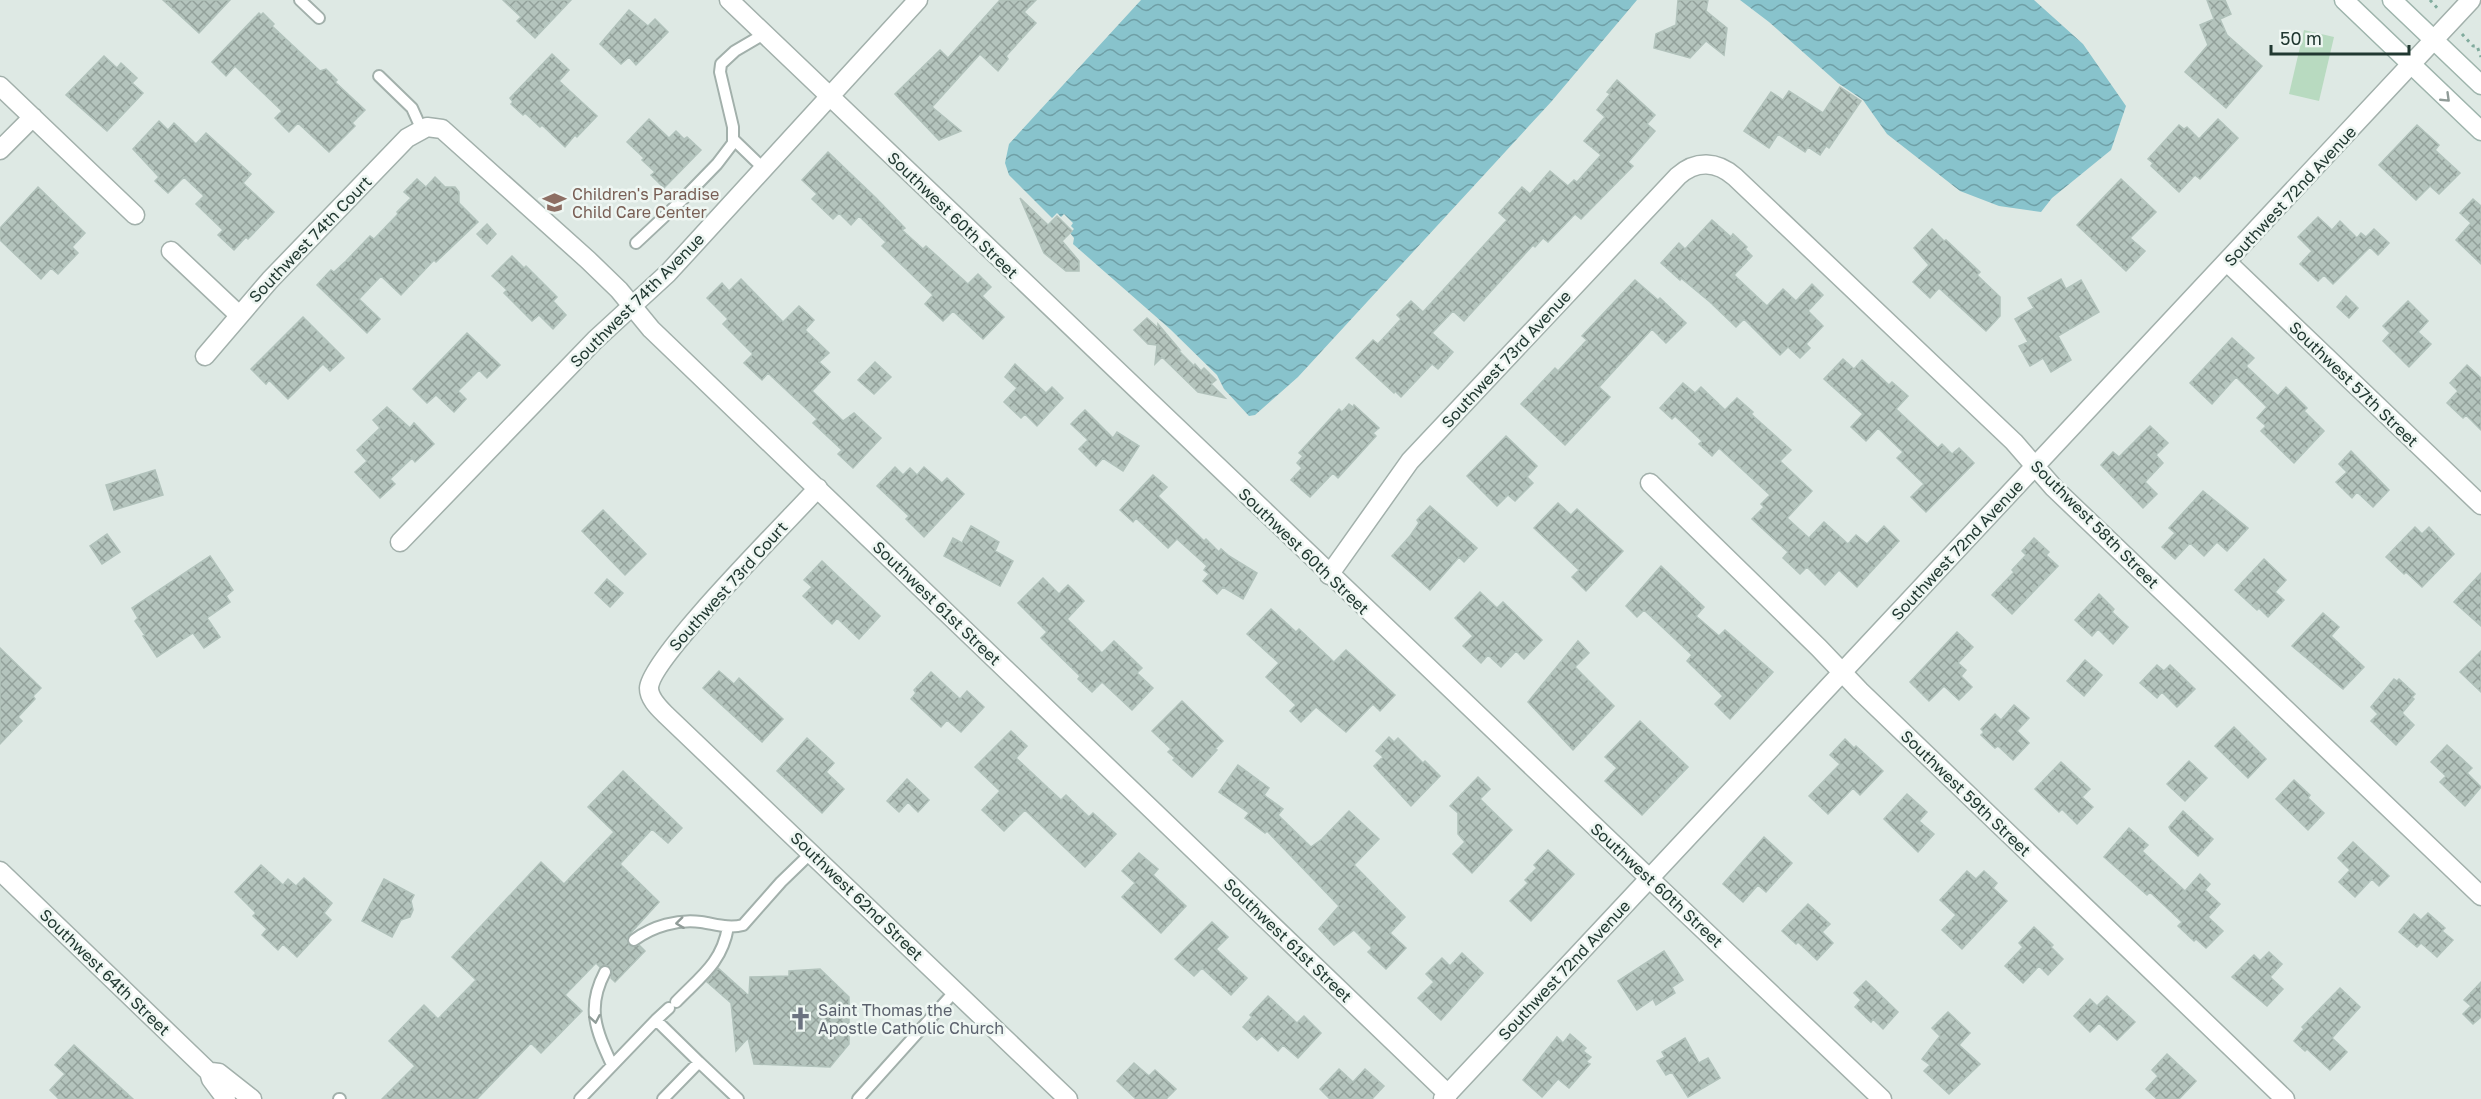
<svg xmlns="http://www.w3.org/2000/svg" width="2481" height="1099" font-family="'Golos Text',sans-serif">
<defs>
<pattern id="water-waves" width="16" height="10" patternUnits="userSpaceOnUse" patternTransform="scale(1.5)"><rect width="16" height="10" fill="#88c3cc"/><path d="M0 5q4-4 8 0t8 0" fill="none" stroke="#6f9fa6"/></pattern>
<pattern id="building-cross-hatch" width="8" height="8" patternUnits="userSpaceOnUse" patternTransform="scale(1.5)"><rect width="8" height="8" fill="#b4c4bd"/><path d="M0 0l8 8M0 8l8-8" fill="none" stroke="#92a09a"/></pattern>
</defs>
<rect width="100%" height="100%" fill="#dee9e4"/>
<path fill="#b8dac0" d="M2304 30 2334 37 2319 101 2289 94Z"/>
<path fill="url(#water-waves)" d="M1141 0H1637L1551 102 1298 377 1255 415 1249 416 1224 389 1217 375 1170 329 1073 244 1074 238 1070 233 1074 229 1071 226 1073 223 1064 214 1061 217 1057 213 1052 218 1009 175 1005 163 1009 144Z
M1740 0H2034L2083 44 2126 106 2111 150 2052 198 2041 212 1999 206 1960 191 1887 134 1863 100 1838 83 1769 22Z"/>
<path fill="url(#building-cross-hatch)" stroke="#b1c2bb" stroke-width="1.5" d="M163 0H230L199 33Z
M503 0H571L535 38 517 21 521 17Z
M1000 0H1036L1024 12 1036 23 1006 56 1008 59 998 71 980 54 932 107 961 131 939 140 895 94 940 50 948 58Z
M1678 0H1708L1706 11 1727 28 1724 55 1706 41 1690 58 1654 48 1656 34 1676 25Z
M2207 0H2225L2231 14 2220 19 2227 35 2262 66 2226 108 2185 72 2208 45 2200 25 2214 19Z
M629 10 648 26 655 19 668 32 636 65 629 57 621 64 600 44Z
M259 13 261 15 263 13 274 24 272 26 320 71 326 69 337 80 335 82 365 110 352 123 355 126 329 152 298 123 289 132 275 118 282 111 235 66 226 76 212 62Z
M552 54 569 70 559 81 597 116 577 137 575 135 565 147 542 125 540 127 525 113 523 115 511 104 513 102 510 98Z
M104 56 117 68 121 63 137 78 132 83 143 93 107 131 66 95Z
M1617 80 1655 115 1647 124 1655 131 1628 162 1633 166 1581 219 1575 214 1548 242 1543 238 1535 247 1533 245 1464 321 1453 311 1432 333 1453 352 1438 369 1432 364 1401 397 1395 391 1394 393 1356 358 1373 340 1378 344 1401 319 1397 315 1411 301 1423 312 1507 220 1499 213 1522 187 1530 194 1550 171 1568 186 1574 180 1577 182 1601 155 1584 141 1605 117 1597 110 1610 94 1607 92Z
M1840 87 1861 101 1829 148 1826 146 1820 155 1808 147 1805 152 1778 134 1769 148 1744 131 1771 92 1783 100 1789 91 1823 113Z
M649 119 669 138 676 131 684 139 687 137 701 150 664 188 651 175 655 172 642 160 644 158 627 142Z
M2218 119 2238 138 2200 179 2195 175 2179 192 2151 166 2153 163 2148 159 2179 125 2184 129 2187 127 2199 139Z
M159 121 168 130 174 123 196 144 206 133 251 174 243 183 274 212 248 239 246 237 234 250 218 235 223 230 196 204 204 196 184 177 168 193 155 181 159 177 133 149Z
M2417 125 2439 145 2435 150 2460 173 2439 194 2430 186 2416 200 2379 165Z
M828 152 876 198 905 228 902 230 923 249 926 246 968 284 978 274 991 287 982 296 1004 317 983 339 953 311 943 321 925 304 933 295 882 246 886 242 859 216 851 225 839 213 833 219 812 199 817 194 802 180Z
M435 177 445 187H455L459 192V203L478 222 436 262 434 260 401 295 381 276 359 299 380 319 367 333 317 285 331 270 334 272 346 261 370 236 374 239 398 214 397 212 411 198 404 192 417 179 426 187Z
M2121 179 2156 212 2130 238 2145 251 2126 271 2077 225Z
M38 187 85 233 72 247 78 253 58 274 51 268 41 279 0 240V228Z
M1020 198 1048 225 1057 216 1072 231 1062 241 1079 261V271H1066L1044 253Z
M2473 199 2481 206V264L2456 240 2471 223 2460 213Z
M2318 217 2332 230 2340 221 2357 238 2361 233 2366 237 2374 229 2389 243 2378 255 2370 247 2333 284 2324 275 2318 281 2300 264 2312 251 2298 237Z
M1712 220 1731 237 1733 234 1747 247 1745 249 1752 256 1734 275 1767 306 1783 289 1796 301 1812 284 1823 295 1808 311 1823 326 1806 344 1810 348 1800 358 1788 347 1780 355 1744 319 1736 327 1710 302 1681 278 1680 280 1661 263 1679 243 1685 249Z
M487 224 496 234 487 244 477 234Z
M1932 229 1944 241 1946 240 1980 272 1977 275 2000 297V316L1986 331 1939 288 1930 298 1913 282 1929 265 1914 248Z
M512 256 524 268 526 266 557 297 553 301 566 315 553 329 539 315 532 321 504 293 507 290 492 276Z
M741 279 783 322 799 306 814 320 805 330 829 353 819 362 830 372 812 391 843 421 854 413 881 438 853 468 838 454 842 450 813 423 817 419 768 373 762 380 744 363 753 354 723 324 728 319 707 298 722 283 729 291Z
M2061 279 2066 289 2081 280 2099 312 2058 336 2071 360 2051 372 2043 358 2030 366 2019 346 2028 342 2015 319 2034 308 2028 298Z
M1635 280 1658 300 1660 298 1686 323 1666 343 1652 329 1599 387 1610 397 1565 445 1521 404 1555 368 1558 371 1587 340 1582 336Z
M2346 296 2358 308 2349 318 2337 307Z
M2408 301 2428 321 2418 332 2431 344 2409 367 2383 341 2390 333 2383 326Z
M303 317 344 358 330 371 323 364 288 399 269 380 266 384 251 369Z
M1147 318 1158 328V324L1180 350H1178L1194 366 1195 364 1201 371 1204 368 1216 380 1211 384 1225 398 1198 392 1162 357 1155 364 1157 345 1148 344 1134 330Z
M467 333 500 365 487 378 479 370 458 391 466 399 454 412 436 395 427 403 413 389Z
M2232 338 2254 358 2246 366 2278 396 2286 387 2307 408 2304 411 2324 431 2294 463 2261 431 2266 426 2257 418 2267 407 2236 377 2212 404 2190 383Z
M1843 359 1854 369 1862 360 1889 385 1892 382 1908 396 1896 409 1938 448 1942 444 1952 454 1959 448 1974 463 1926 512 1911 497 1924 484 1897 458 1903 452 1878 428 1866 441 1851 427 1863 414 1824 379Z
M875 362 891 377 874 394 858 380Z
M1015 364 1046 393 1052 387 1063 398 1037 426 1025 414 1021 418 1004 402 1017 388 1005 377Z
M2467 365 2481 378V430L2466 415 2463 418 2447 403 2458 391 2450 383Z
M1683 383 1695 393 1701 387 1725 410 1737 398 1753 412 1751 414 1791 450 1780 461 1812 491 1787 518 1809 538 1824 522 1848 544 1856 535 1867 544 1884 526 1899 541 1857 587 1839 570 1825 585 1807 567 1800 574 1783 558 1788 552 1752 519 1764 507 1761 504 1770 495 1719 448 1712 456 1699 444 1702 441 1675 416 1672 419 1660 408Z
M1349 404 1353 407 1354 405 1379 428 1373 433 1376 436 1338 478 1333 473 1310 497 1291 480 1302 468 1297 463 1303 456 1299 453 1339 409 1342 412Z
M387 407 410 428 414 423 434 444 415 462 412 458 390 479 395 484 380 498 355 472 367 461 357 450 380 428 373 420Z
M1085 410 1113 438 1117 432 1139 446 1123 471 1103 458 1096 466 1079 449 1088 440 1071 424Z
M2150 426 2168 443 2156 455 2163 463 2145 482 2157 494 2143 508 2101 465 2113 452 2119 457Z
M1506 436 1537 466 1527 477 1533 483 1515 501 1508 495 1497 506 1467 476Z
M2351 451 2389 490 2373 507 2357 492 2352 498 2336 482 2347 472 2339 464Z
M895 467 903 475 910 468 917 475 924 467 942 483 947 478 964 494 924 537 906 519 909 516 877 486Z
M155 470 163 495 114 510 106 485Z
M1153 475 1167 487 1158 496 1204 541 1206 539 1219 552 1221 549 1229 556 1257 573 1243 599 1223 587 1217 594 1203 581 1209 574 1204 570 1207 566 1177 539 1168 548 1136 518 1133 522 1120 510Z
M2203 491 2248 528 2227 551 2217 542 2204 556 2190 543 2175 559 2162 547 2175 533 2169 528Z
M1558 503 1571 515 1577 509 1623 551 1586 591 1572 577 1579 570 1534 528Z
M1430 506 1477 548 1464 562 1459 557 1430 590 1392 556 1410 536 1419 523 1417 520Z
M603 510 646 554 625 575 582 531Z
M971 526 999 542 995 551 1013 561 1000 586 944 556 953 538 962 543Z
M2415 527 2422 534 2429 527 2454 554 2422 587 2406 572 2404 574 2386 557Z
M107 534 120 552 102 564 90 546Z
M2034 538 2049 552 2046 555 2058 566 2012 614 1992 595 2014 572 2012 570 2026 555 2022 551Z
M210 556 233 590 226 596 230 602 207 618 220 637 204 648 193 633 157 657 143 636 145 635 135 621 138 618 132 608Z
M2264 559 2286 580 2275 592 2284 600 2268 617 2259 608 2257 610 2235 590Z
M822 561 880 616 859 639 837 618 832 624 803 596 812 587 804 580Z
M1661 566 1704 607 1696 616 1719 636 1725 630 1773 672 1730 719 1715 704 1723 696 1687 661 1692 655 1644 610 1637 617 1626 606Z
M2481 573V626L2454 602Z
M1043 578 1059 594 1068 585 1084 601 1067 619 1102 653 1114 641 1142 668 1137 673 1153 688 1132 710 1102 682 1092 692 1078 679 1080 676 1041 638 1047 632 1018 603Z
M607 579 623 593 610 607 595 593Z
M1480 592 1497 608 1503 602 1542 640 1524 659 1516 651 1501 667 1488 655 1481 663 1463 646 1473 636 1455 618Z
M2099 594 2114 609 2112 612 2128 627 2113 644 2098 629 2092 636 2075 620Z
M1271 609 1296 632 1299 629 1334 662 1346 650 1395 695 1380 711 1373 704 1346 732 1316 707 1301 722 1290 711 1296 705 1266 677 1279 663 1247 634Z
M2323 613 2339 627 2331 636 2364 667 2343 689 2292 646Z
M1957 632 1973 647 1958 663 1966 670 1961 676 1972 687 1959 700 1944 686 1929 701 1910 682Z
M1578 641 1589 653 1575 667 1614 706 1573 750 1528 702Z
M0 648 41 688 33 696 35 699 18 717 22 721 0 744Z
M2481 651V692L2460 672Z
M2085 660 2102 675 2084 696 2067 681Z
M2157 665 2164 671 2170 665 2195 689 2177 707 2162 692 2157 698 2140 683Z
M719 671 734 684 739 678 783 719 762 742 703 688Z
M931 672 960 699 967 691 984 707 961 732 947 720 941 727 911 699 916 693 914 690Z
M2394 679 2397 681 2399 679 2415 694 2412 697 2414 699 2402 713 2414 725 2396 745 2371 721 2378 714 2371 707Z
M1182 701 1223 741 1215 749 1217 750 1192 777 1173 760 1175 758 1168 752 1171 749 1152 731Z
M2014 705 2029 718 2017 731 2029 743 2013 760 1998 746 1995 748 1981 735 1984 732 1981 729 1995 714 2001 720Z
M1640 721 1688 767 1642 815 1605 781 1617 768 1605 757Z
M2234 727 2266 759 2248 778 2215 746Z
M1011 731 1027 746 1016 758 1061 800 1066 795 1089 817 1093 813 1116 834 1085 867 1025 810 1004 831 982 810 1000 791 975 767Z
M1389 737 1394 742 1398 738 1423 763 1425 761 1440 776 1411 806 1374 766 1383 757 1376 751Z
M807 738 834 763 826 772 844 789 822 813 777 771Z
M1845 739 1854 748 1856 746 1883 771 1860 795 1853 788 1828 814 1809 796 1840 764 1830 755Z
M2447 745 2472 768 2467 773 2481 787 2465 806 2440 782 2446 776 2431 762Z
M2189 761 2207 778 2185 801 2167 784Z
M2061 762 2090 789 2082 797 2093 807 2077 824 2062 809 2059 812 2035 789Z
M1238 765 1269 788 1264 795 1283 809 1278 815 1311 847 1322 839 1349 811 1379 839 1354 865 1405 917 1390 933 1406 948 1386 969 1368 952 1372 948 1354 930 1334 945 1319 929 1339 906 1267 831 1265 833 1245 818 1249 813 1219 792Z
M623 771 682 828 668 843 652 829 620 864 659 902 627 937 630 946 639 945 645 951 615 982 611 978 612 972 611 967 605 965 600 967 596 963 565 995 582 1011 541 1053 531 1043 477 1099H382L415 1066 389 1041 424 1005 438 1019 476 980 452 957 541 862 564 884 614 832 588 807Z
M1478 777 1490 789 1480 799 1512 830 1472 873 1453 854 1465 842 1458 834V813L1450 806Z
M907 779 929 800 918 812 908 802 899 812 887 801Z
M2294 780 2310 795 2308 798 2324 813 2308 830 2276 799Z
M1907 794 1927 812 1919 821 1934 834 1918 852 1884 819Z
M2183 811 2213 839 2198 856 2171 831 2169 827Z
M2129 828 2148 845 2142 851 2185 891 2200 874 2210 884 2205 890 2220 904 2208 917 2223 931 2206 948 2196 939 2194 941 2178 926 2182 922 2150 892 2147 895 2104 857Z
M1764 837 1792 863 1766 892 1758 885 1743 902 1723 884Z
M2353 842 2389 876 2379 886 2372 879 2355 897 2339 882 2350 870 2338 858Z
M1548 850 1574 874 1531 921 1510 901 1528 883 1525 880 1537 868 1534 865Z
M1139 853 1158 869 1153 875 1186 906 1161 933 1122 897 1135 883 1122 871Z
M261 865 283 885 288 879 296 886 304 878 332 903 324 913 331 920 297 957 283 944 278 950 262 935 267 929 253 916 256 913 235 892Z
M1967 871 1976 879 1984 871 1997 883 1993 888 2007 901 1962 949 1942 930 1956 915 1940 900Z
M384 879 414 895 411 901 413 910 410 917 401 920 392 937 362 921Z
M1808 904 1830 924 1822 932 1833 943 1817 960 1798 942 1796 944 1782 931Z
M2428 913 2445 928 2442 931 2453 940 2437 957 2421 943 2417 947 2399 932 2414 914 2421 920Z
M1212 922 1228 937 1216 949 1247 978 1231 995 1202 968 1194 976 1175 959Z
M2034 927 2053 945 2051 947 2063 959 2048 975 2039 966 2023 983 2005 966 2023 947 2019 943Z
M1664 951 1683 980 1672 987 1675 993 1656 1005 1653 999 1637 1010 1618 981Z
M2269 952 2282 964 2270 977 2283 989 2267 1006 2232 977 2254 955 2260 961Z
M1462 953 1483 973 1441 1020 1418 998 1434 982 1426 974 1442 958 1450 966Z
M718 968 749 996 750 977 789 976V971L820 969 849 997V1044L830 1067 754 1064 748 1038 736 1051 731 1003 707 982Z
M1866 981 1898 1012 1883 1029 1873 1019 1871 1022 1855 1007 1861 1000 1854 993Z
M2481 982V1017L2473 1024 2463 1014 2471 1006 2464 1000Z
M2340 988 2360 1007 2332 1038 2347 1052 2330 1070 2307 1049 2305 1051 2294 1041 2304 1029 2302 1027Z
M1268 996 1297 1023 1304 1016 1321 1033 1298 1058 1283 1045 1278 1051 1262 1036 1257 1040 1243 1027 1252 1017 1250 1015Z
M2107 996 2135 1022 2117 1040 2099 1023 2090 1032 2074 1016 2090 999 2097 1006Z
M1948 1012 1970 1033 1959 1045 1980 1064 1949 1094 1924 1071 1930 1065 1922 1059 1940 1036 1932 1028Z
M1570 1034 1586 1048 1583 1051 1591 1057 1586 1062 1590 1064 1569 1088 1558 1079 1542 1097 1523 1080 1557 1037 1563 1043Z
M1685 1038 1699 1063 1708 1058 1720 1078 1688 1097 1672 1072 1666 1075 1657 1061 1665 1057 1662 1052Z
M74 1045 133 1099H59L50 1090 65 1074 55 1065Z
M2167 1054 2196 1081 2179 1099H2157L2146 1089 2158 1076 2152 1070Z
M1134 1063 1149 1076 1155 1070 1176 1089 1166 1099H1136L1117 1081Z
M1339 1069 1353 1082 1365 1069 1384 1086 1372 1099H1330L1320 1089Z"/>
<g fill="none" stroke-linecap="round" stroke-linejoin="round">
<defs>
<path id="service" d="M300 0 319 18
M379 76 412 108 421 128
M733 139 764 169
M636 243 682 200 717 164 733 143V127L720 72 721 64 735 51 764 34
M634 940C653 926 678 919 701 922 715 924 729 929 743 925L781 882 811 853
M605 972C586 1008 596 1030 612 1065
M676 1002C700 977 722 963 728 927
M656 1020 669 1008
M339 1099H340
M580 1099 656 1020 699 1062
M663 1099 699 1062 738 1099
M858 1099 956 990"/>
<path id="minor" d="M729 0 1650 879
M0 86 135 215
M0 150 33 117
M171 251 239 315
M2227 262 2481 505
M205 356 270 280 407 138 427 127 442 129 588 260 619 290 651 329 1448 1094
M1650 483 1819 648 1860 691 2285 1099
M818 488C790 519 650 658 649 688 649 699 659 708 666 715L1068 1099
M400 542 595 340 668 273 918 0
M1329 575 1410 461 1678 176C1696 160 1717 161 1735 177L2014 442 2054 488 2481 896
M0 871 209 1072 211 1079 226 1099
M211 1072 219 1073 252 1099"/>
<path id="tertiary" d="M1650 879 1882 1099
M1443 1099 2471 0"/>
<path id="secondary" d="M2344 0 2481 131
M2392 0 2481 85"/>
</defs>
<use href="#service" stroke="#a2b0ab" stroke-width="14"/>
<use href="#minor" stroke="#a2b0ab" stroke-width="21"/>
<use href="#tertiary" stroke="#a2b0ab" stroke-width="21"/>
<use href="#secondary" stroke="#9eb4ac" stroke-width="21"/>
<path stroke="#80ab9d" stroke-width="3" stroke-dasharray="3 4.5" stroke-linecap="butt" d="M2430 0 2439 10
M2462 34 2473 46H2477L2481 57"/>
<use href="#service" stroke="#fff" stroke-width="10"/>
<use href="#minor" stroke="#fff" stroke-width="18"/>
<use href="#tertiary" stroke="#fff" stroke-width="18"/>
<use href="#secondary" stroke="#fff" stroke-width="18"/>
</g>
<defs><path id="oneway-chevron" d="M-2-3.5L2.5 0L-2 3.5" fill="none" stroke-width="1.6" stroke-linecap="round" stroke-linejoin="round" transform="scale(1.5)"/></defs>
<g stroke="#909c98">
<use href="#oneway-chevron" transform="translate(2446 98) rotate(44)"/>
<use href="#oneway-chevron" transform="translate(680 923) rotate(173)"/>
<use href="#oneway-chevron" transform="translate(595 1019) rotate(80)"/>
</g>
<defs>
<symbol id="school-bare" viewBox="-9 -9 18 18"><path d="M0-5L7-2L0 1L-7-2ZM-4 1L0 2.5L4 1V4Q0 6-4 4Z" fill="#8d6e63" stroke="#eef6f2" stroke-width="2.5" paint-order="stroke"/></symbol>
<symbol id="church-bare" viewBox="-9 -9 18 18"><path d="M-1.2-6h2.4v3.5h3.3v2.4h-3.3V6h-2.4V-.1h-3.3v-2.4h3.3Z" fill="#6b7280" stroke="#eef6f2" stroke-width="2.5" paint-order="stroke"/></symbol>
</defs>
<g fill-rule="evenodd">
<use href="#school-bare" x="538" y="186" width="33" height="33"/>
<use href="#church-bare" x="784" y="1002" width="33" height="33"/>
</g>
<g text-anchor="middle" stroke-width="5" stroke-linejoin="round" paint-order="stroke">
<g font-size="16" fill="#785e54" stroke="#eef6f2" text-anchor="start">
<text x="572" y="200">Children's Paradise<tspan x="572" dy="18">Child Care Center</tspan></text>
</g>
<g font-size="16" fill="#213831" stroke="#eef6f2">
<text transform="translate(2290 196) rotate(-47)" y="6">Southwest 72nd Avenue</text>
<text transform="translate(953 215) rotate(44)" y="6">Southwest 60th Street</text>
<text transform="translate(310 239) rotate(-46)" y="6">Southwest 74th Court</text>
<text transform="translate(637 300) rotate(-45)" y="6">Southwest 74th Avenue</text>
<text transform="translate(1506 359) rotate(-47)" y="6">Southwest 73rd Avenue</text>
<text transform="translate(2354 384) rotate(44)" y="6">Southwest 57th Street</text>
<text transform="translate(2095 524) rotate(45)" y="6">Southwest 58th Street</text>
<text transform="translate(1957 550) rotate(-47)" y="6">Southwest 72nd Avenue</text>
<text transform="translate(1304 551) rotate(44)" y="6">Southwest 60th Street</text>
<text transform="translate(728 586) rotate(-48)" y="6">Southwest 73rd Court</text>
<text transform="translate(937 603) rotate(44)" y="6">Southwest 61st Street</text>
<text transform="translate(1966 793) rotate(44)" y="6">Southwest 59th Street</text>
<text transform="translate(1657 885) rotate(43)" y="6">Southwest 60th Street</text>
<text transform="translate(857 896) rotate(44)" y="6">Southwest 62nd Street</text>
<text transform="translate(1288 940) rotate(44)" y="6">Southwest 61st Street</text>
<text transform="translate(1564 970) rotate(-47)" y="6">Southwest 72nd Avenue</text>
<text transform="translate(105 972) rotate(44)" y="6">Southwest 64th Street</text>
</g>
<g font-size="16" fill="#5b616d" stroke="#eef6f2" text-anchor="start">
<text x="818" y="1016">Saint Thomas the<tspan x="818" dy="18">Apostle Catholic Church</tspan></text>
</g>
</g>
<path d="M2271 45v9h138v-9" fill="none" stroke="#213831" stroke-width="3"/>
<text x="2280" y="45" font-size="18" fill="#213831" stroke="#eef6f2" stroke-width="4.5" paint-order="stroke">50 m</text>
</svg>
